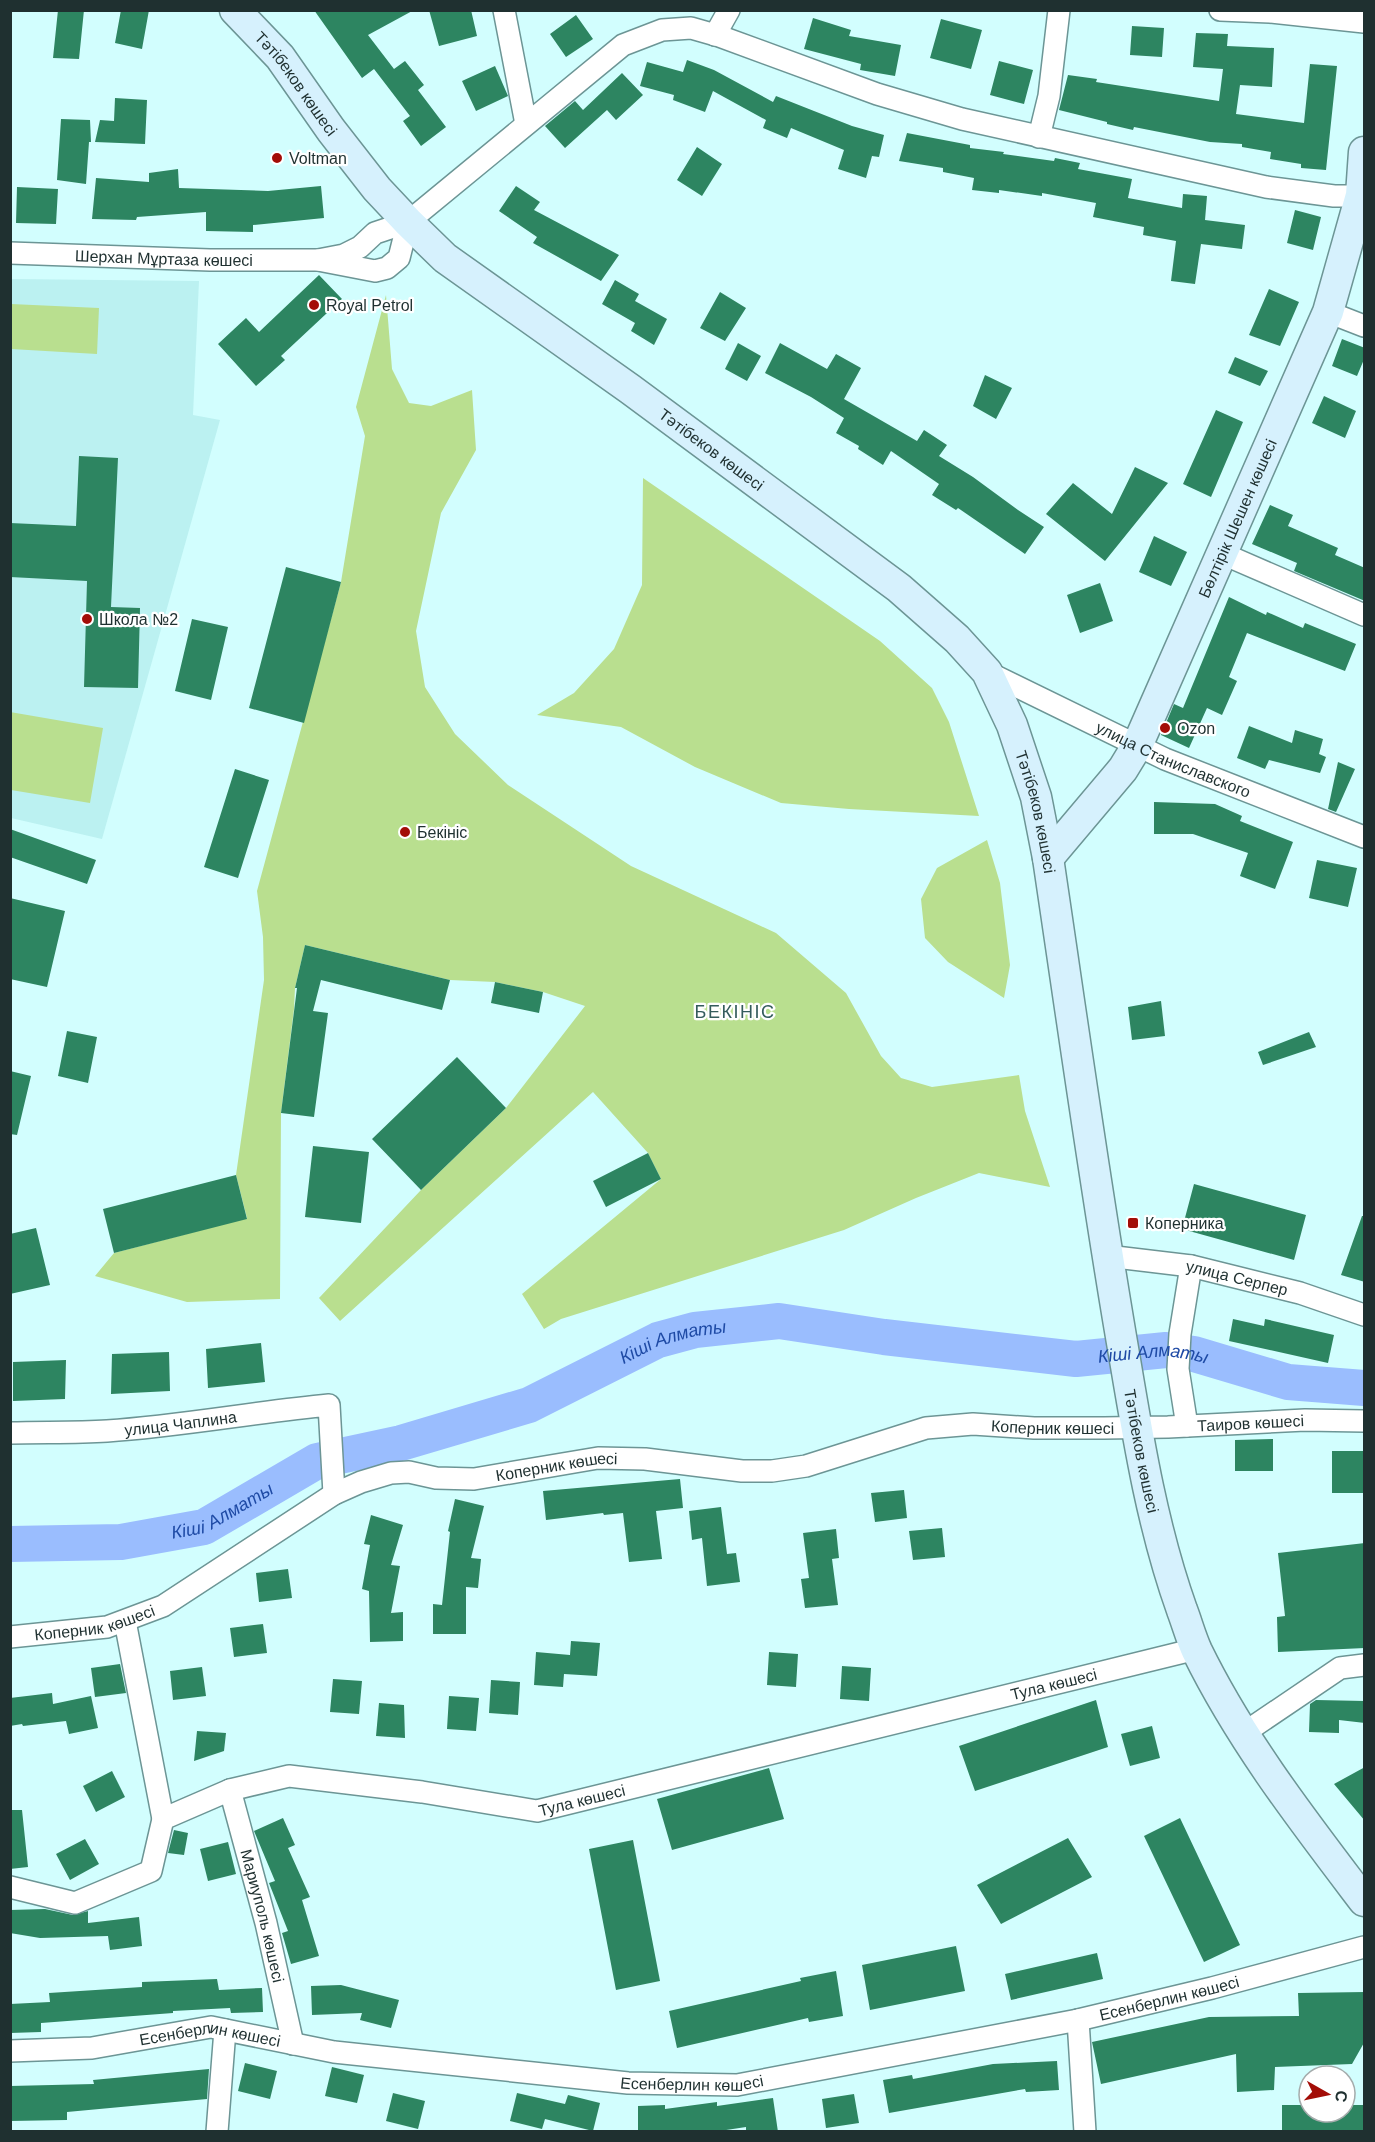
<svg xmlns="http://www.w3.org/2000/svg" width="1375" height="2142" font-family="Arial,sans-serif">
<rect width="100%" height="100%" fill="#d2fefe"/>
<path fill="#bbf1f1" d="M11 279 199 281 193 415 220 420 102 839 11 818Z"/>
<path fill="#b9df8f" d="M386 295 392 369 409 403 431 406 472 390 476 450 441 513 416 631 425 687 455 734 508 785 631 866 776 933 846 993 881 1056 901 1078 932 1087 1019 1075 1025 1111 1050 1187 979 1173 916 1198 844 1230 561 1319 544 1329 522 1294 661 1179 648 1153 593 1092 340 1321 319 1298 421 1190 506 1108 585 1006 543 992 495 982 450 980 305 945 295 988 294 1009 281 1113 280 1299 187 1302 95 1276 114 1253 247 1218 236 1175 264 980 263 937 257 891 341 582 365 436 356 407Z
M11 304 99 308 97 354 11 349Z
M643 478 880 641 932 688 949 722 979 816 849 809 781 803 695 767 621 727 537 715 574 693 614 649 642 585Z
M10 712 103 728 90 803 11 790Z
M987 840 1000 883 1010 965 1004 998 948 962 925 938 921 899 937 868Z"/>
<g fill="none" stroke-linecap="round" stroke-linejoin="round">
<path stroke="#9abdfe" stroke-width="36" id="s1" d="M10 1544 121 1542 204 1527 317 1461 401 1443 529 1405 658 1340 695 1330 779 1321 884 1337 1076 1359 1166 1350 1194 1354 1288 1382 1364 1388"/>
</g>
<path fill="#2d8561" d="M58 10H84L79 59 53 58Z
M121 10H149L142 49 115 43Z
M314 10H414L368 35 394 69 405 61 424 85 418 90 446 127 421 146 403 121 410 116 374 69 362 78Z
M429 10H471L477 36 439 46Z
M576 15 593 39 566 57 550 34Z
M813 18 851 30 849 36 901 45 895 76 860 70 861 64 804 49Z
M941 19 982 30 971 69 930 58Z
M1132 26 1164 28 1162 57 1130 55Z
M1196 33 1228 34 1227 46 1274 48 1272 87 1240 85 1236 114 1304 123 1310 64 1337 66 1326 170 1301 168V164L1270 159 1271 152 1242 147V144L1210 142 1134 127 1133 130 1107 124V122L1059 110 1068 75 1097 79 1096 82 1219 101 1223 69 1193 67Z
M687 60 714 70 773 102 776 96 852 126 884 135 879 157 872 156 866 178 838 169 844 150 791 128 787 138 763 128 766 120 713 91 705 112 673 100 674 95 640 86 647 62 683 72Z
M999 61 1033 70 1024 104 990 95Z
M495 66 508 96 476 111 462 81Z
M622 73 643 95 616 120 607 110 565 148 545 126 575 101 583 110Z
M115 98 147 100 145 144 95 142 100 120 114 121Z
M61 119 90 120 91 142H89L86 184 57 180Z
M907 133 970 145V148L1004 152 1003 154 1054 161 1055 158 1080 163 1078 169 1132 179 1128 198 1182 208 1183 194 1207 196 1205 220 1245 225 1242 249 1201 244 1195 284 1171 281 1176 241 1143 235 1144 227 1093 217 1096 203 1042 193V196L999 190V193L972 190 974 178 943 172V168L899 161Z
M697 147 722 164 702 196 677 180Z
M178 169 179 188 268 191 321 186 324 218 253 225V232L206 231V212L137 217 136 220 92 219 96 178 149 182V173Z
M516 186 540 202 534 210 619 255 601 281 533 243 537 237 499 211Z
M17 187 58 189 56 224 16 223Z
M1295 210 1321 217 1313 250 1287 243Z
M319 275 342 299 281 356 285 360 256 386 218 344 246 318 259 332Z
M615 280 639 294 635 301 667 319 654 345 631 331 635 323 602 304Z
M1269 289 1299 302 1280 346 1249 335Z
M720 292 746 308 725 341 700 328Z
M1342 339 1365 348V357L1357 376 1332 366Z
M738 343 761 356 747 381 725 369Z
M780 343 827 369 836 354 861 368 844 399 917 441 924 430 947 445 939 456 973 477 1018 510 1044 527 1025 554 958 508 956 510 932 495 939 484 891 451 883 465 858 449 859 446 836 433 844 418 811 397 765 373Z
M1235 357 1268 371 1260 386 1228 373Z
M985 375 1012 388 996 419 973 406Z
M1324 396 1356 411 1345 438 1312 423Z
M1216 410 1243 422 1211 497 1183 484Z
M79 456 118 458 111 607 140 608 138 688 84 687 87 581 10 577V523L76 526Z
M1135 467 1168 483 1105 561 1046 514 1073 483 1112 514Z
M1270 505 1293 515 1288 526 1338 548 1335 555 1365 568V601L1294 571 1297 563 1252 544Z
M1154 536 1187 552 1171 586 1139 572Z
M286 567 341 582 304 723 249 708Z
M1100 583 1113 621 1080 633 1067 595Z
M1229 597 1266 615 1267 612 1303 628 1305 623 1356 644 1345 671 1247 633 1229 677 1237 681 1222 715 1207 708 1189 748 1161 735 1174 704 1183 708Z
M192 619 228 627 211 700 175 691Z
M1249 726 1292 743 1295 730 1323 739 1319 754 1326 757 1320 773 1269 760 1265 769 1237 758Z
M1338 762 1355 769 1336 812 1328 809Z
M235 769 269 780 238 878 204 867Z
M1154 802 1215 804 1242 816 1240 821 1293 842 1275 889 1240 876 1248 853 1193 834H1154Z
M10 829 96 860 87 884 10 857Z
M1317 860 1357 868 1348 907 1309 898Z
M10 898 65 911 47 987 10 979Z
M305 945 450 980 442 1010 321 980 313 1011 328 1013 314 1117 281 1113 297 988H295Z
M495 982 543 992 539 1013 491 1003Z
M1161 1001 1165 1036 1132 1040 1128 1007Z
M67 1031 97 1037 88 1083 58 1076Z
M1309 1032 1316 1047 1263 1065 1258 1052Z
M457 1057 506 1108 421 1190 372 1139Z
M10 1071 31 1076 17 1135 10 1134Z
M313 1146 369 1152 361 1223 305 1217Z
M648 1153 661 1179 606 1207 593 1181Z
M236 1175 247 1219 114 1253 103 1209Z
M1194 1184 1306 1215 1294 1260 1182 1229Z
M1362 1216H1365V1282L1341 1275Z
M36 1228 50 1285 10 1294V1234Z
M1233 1319 1264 1326 1265 1319 1334 1335 1328 1363 1229 1341Z
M261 1343 265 1382 208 1388 206 1349Z
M169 1352 170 1391 111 1394 112 1354Z
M66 1360 65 1399 13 1401V1362Z
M1273 1439V1471H1235V1440Z
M1332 1451H1365V1493H1332Z
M680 1479 683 1508 656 1511 662 1559 629 1562 623 1513 604 1515 603 1513 546 1520 543 1491Z
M904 1490 907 1518 875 1522 871 1493Z
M455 1499 484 1506 471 1558 481 1559 478 1588 466 1587V1634H433V1604L442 1605 450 1532 448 1531Z
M721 1507 727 1554 736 1553 740 1582 707 1586 702 1538 692 1540 689 1511Z
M371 1515 403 1525 391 1565 400 1566 391 1613 403 1612V1641L370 1642 369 1591 362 1589 370 1545 364 1544Z
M942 1528 945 1557 913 1560 909 1531Z
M836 1529 839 1558 832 1559 838 1605 805 1608 801 1579 809 1578 803 1533Z
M1365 1543V1648L1278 1652 1277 1617 1285 1616 1278 1553Z
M288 1569 292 1598 259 1602 256 1573Z
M263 1624 267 1653 234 1657 230 1628Z
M571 1641 600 1643 597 1676 564 1674 563 1687 534 1685 536 1652 570 1655Z
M769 1652 798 1654 796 1687 767 1685Z
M120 1664 126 1693 95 1697 91 1668Z
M842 1666 871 1668 869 1701 840 1699Z
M202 1667 206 1696 173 1700 170 1671Z
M333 1679 362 1681 359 1714 330 1712Z
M491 1680 520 1682 518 1715 489 1713Z
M52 1693 53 1704 91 1696 98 1728 69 1734 66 1721 23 1726 22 1724 10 1726V1698Z
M449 1696 479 1698 476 1731 447 1729Z
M1096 1700 1108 1747 975 1791 959 1746Z
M1316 1700 1365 1701V1723L1339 1720V1733L1309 1732 1310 1704Z
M379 1703 404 1705 405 1738 376 1736Z
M1152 1726 1160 1758 1130 1766 1121 1734Z
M197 1731 226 1733 224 1751 194 1761Z
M1365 1767V1821L1334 1784Z
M769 1768 784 1819 672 1850 657 1799Z
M112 1771 125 1797 96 1812 83 1786Z
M10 1810H22L28 1867 10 1869Z
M283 1818 295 1845 288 1848 310 1897 302 1900 319 1956 291 1964 282 1933 288 1931 269 1883 275 1881 254 1831Z
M1180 1818 1240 1945 1204 1962 1144 1836Z
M174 1830 188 1833 184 1855 168 1853Z
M1068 1838 1092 1877 1001 1924 977 1885Z
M85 1839 99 1864 70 1880 56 1854Z
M633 1840 660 1981 616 1990 589 1849Z
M228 1842 236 1874 208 1881 200 1849Z
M45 1909 73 1915 88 1911V1923L139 1917 142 1946 110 1950 108 1936 40 1938 10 1933V1910Z
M956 1946 965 1991 870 2010 862 1965Z
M1097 1953 1103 1979 1011 2000 1005 1974Z
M836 1971 843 2016 809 2022 808 2018 677 2048 669 2011 801 1981 800 1978Z
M217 1979 219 1990 262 1988 263 2012 231 2013 230 2008 173 2011V2013L41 2023V2032L10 2033V2004L50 2002 49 1993 142 1987V1982Z
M341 1985 399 2000 391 2028 360 2020 362 2013 312 2015 311 1986Z
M1365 1992V2041L1352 2064 1275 2067 1274 2090 1237 2092 1236 2054 1101 2084 1092 2042 1209 2017 1299 2016 1298 1993Z
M1057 2061 1059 2090 1026 2092 1025 2089 889 2113 883 2080 912 2075 913 2079 993 2064Z
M245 2063 277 2071 270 2099 238 2091Z
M332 2067 364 2075 357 2103 325 2096Z
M209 2069 207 2099 67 2112V2120L10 2121V2086L94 2084 93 2080Z
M393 2093 425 2101 418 2129 386 2121Z
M517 2093 565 2104 568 2095 600 2103 593 2131 545 2119 542 2129 510 2121Z
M854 2094 859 2123 826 2128 822 2099Z
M773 2098 778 2132H746V2127L713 2132H638V2106L665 2105V2109L717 2102V2106Z
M1282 2105H1309V2112H1345V2105H1365V2132H1282Z"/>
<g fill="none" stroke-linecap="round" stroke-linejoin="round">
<defs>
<g id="street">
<path d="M504 10 526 124"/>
<path d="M1220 10 1270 12 1364 22"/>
<path d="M715 35 729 10"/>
<path d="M1039 137 1049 96 1059 10"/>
<path id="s2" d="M10 253 210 260H318L375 271 387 268 399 258 408 222"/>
<path d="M318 260 344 255 360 247 375 233 408 222 623 45 662 30 691 28 719 36 877 94 962 119 1266 187 1334 196H1364"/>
<path d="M1328 312 1364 326"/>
<path d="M1221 553 1364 615"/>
<path id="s3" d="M987 672 1165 759 1364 837"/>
<path id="s4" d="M1107 1256 1191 1266 1300 1293 1364 1315"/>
<path d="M1187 1426 1178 1369 1180 1334 1191 1266"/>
<path id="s5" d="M10 1433C42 1432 75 1433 107 1431 181 1426 255 1412 329 1405L334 1494"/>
<path d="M125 1621 163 1819"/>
<path id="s6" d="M10 1637 107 1627 163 1606 334 1494 361 1482 391 1473 409 1472 436 1478 474 1479 598 1458 645 1459 742 1471H772L806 1466 926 1428 973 1424 1034 1428H1104L1168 1427 1305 1420 1364 1421"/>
<path d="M1244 1733 1340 1668 1364 1665"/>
<path id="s7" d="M230 1790 266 1923 293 2044"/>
<path id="s8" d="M10 1887 75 1903 151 1871 163 1819 230 1790 289 1776 422 1792 537 1811 1196 1649"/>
<path d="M1078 2020 1085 2132"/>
<path id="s9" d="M10 2051 92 2048 211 2027 334 2052 628 2083 737 2085 1078 2020 1212 1988 1364 1947"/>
<path d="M217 2132 225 2030"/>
</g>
<g id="secondary">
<path id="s10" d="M235 10 280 57 331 130 377 189 408 222 445 258 630 389 899 588 957 639 987 672 1012 725 1036 797 1048 858C1073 1026 1096 1193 1125 1360 1139 1444 1153 1529 1182 1610 1187 1623 1191 1638 1197 1651 1241 1741 1304 1822 1364 1901"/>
<path id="s11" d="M1048 858 1123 769 1137 746 1328 312 1361 195 1364 152"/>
</g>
</defs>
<use href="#street" stroke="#6c9595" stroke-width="24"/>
<use href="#secondary" stroke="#6c9595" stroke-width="33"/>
<use href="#street" stroke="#fff" stroke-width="21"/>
<use href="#secondary" stroke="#d6f1fd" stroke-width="30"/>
</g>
<g fill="#a30d07" stroke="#fff" stroke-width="2">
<circle cx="277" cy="158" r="6"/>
<circle cx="314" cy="305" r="6"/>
<circle cx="87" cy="619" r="6"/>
<circle cx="1165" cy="728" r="6"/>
<circle cx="405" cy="832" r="6"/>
<rect x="1127" y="1217" width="12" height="12" rx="3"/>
</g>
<g text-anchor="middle" stroke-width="4.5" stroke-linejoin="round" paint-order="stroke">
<g font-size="16" fill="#1f3030" stroke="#fff">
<text dy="6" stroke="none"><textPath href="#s10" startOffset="96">Тәтібеков көшесі</textPath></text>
<text dy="6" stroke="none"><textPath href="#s2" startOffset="154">Шерхан Мұртаза көшесі</textPath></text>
<text dy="6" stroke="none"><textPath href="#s10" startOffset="654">Тәтібеков көшесі</textPath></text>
<text dy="6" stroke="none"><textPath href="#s11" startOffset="392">Бөлтірік Шешен көшесі</textPath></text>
<text dy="6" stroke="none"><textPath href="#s3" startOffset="206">улица Станиславского</textPath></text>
<text dy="6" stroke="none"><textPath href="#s10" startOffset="1158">Тәтібеков көшесі</textPath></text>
<text dy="6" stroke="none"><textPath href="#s4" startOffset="132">улица Серпер</textPath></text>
<text dy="6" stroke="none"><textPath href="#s5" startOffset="171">улица Чаплина</textPath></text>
<text dy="6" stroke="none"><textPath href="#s6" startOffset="1292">Таиров көшесі</textPath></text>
<text dy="6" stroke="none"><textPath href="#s6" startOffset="1094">Коперник көшесі</textPath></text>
<text dy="6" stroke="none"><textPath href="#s10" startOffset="1806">Тәтібеков көшесі</textPath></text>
<text dy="6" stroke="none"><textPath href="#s6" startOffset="590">Коперник көшесі</textPath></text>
<text dy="6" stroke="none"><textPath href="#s6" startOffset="86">Коперник көшесі</textPath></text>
<text dy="6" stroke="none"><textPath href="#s8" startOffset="1119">Тула көшесі</textPath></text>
<text dy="6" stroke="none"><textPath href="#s8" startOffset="633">Тула көшесі</textPath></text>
<text dy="6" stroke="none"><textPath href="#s7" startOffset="130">Мариуполь көшесі</textPath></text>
<text dy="6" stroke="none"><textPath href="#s9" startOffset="1174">Есенберлин көшесі</textPath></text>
<text dy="6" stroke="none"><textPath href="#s9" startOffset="202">Есенберлин көшесі</textPath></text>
<text dy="6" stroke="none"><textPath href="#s9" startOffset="688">Есенберлин көшесі</textPath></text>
</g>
<g font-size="16" fill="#1f3030" stroke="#fff" text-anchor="start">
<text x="289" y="164">Voltman</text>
<text x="326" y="311">Royal Petrol</text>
<text x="99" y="625">Школа №2</text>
<text x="1177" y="734">Ozon</text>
<text x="417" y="838">Бекініс</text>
<text x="1145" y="1229">Коперника</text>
</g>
<g font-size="18" letter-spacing="1.5" fill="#345c5c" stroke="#fff">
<text x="735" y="1018">БЕКІНІС</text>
</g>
<g font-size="18" font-style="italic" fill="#1e4aa5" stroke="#fff">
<text dy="6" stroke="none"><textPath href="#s1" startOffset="704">Кіші Алматы</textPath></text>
<text dy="6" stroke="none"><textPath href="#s1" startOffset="1190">Кіші Алматы</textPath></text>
<text dy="6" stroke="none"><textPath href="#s1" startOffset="218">Кіші Алматы</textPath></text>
</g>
</g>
<rect width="1375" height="2142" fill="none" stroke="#1f3030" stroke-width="24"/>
<g transform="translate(1327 2094) rotate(99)"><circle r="28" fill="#ffffff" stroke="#a5acac" stroke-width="1.5"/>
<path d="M0-4.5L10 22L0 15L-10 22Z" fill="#a30d07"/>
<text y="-9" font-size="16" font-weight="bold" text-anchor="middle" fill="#1f3030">С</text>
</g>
</svg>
